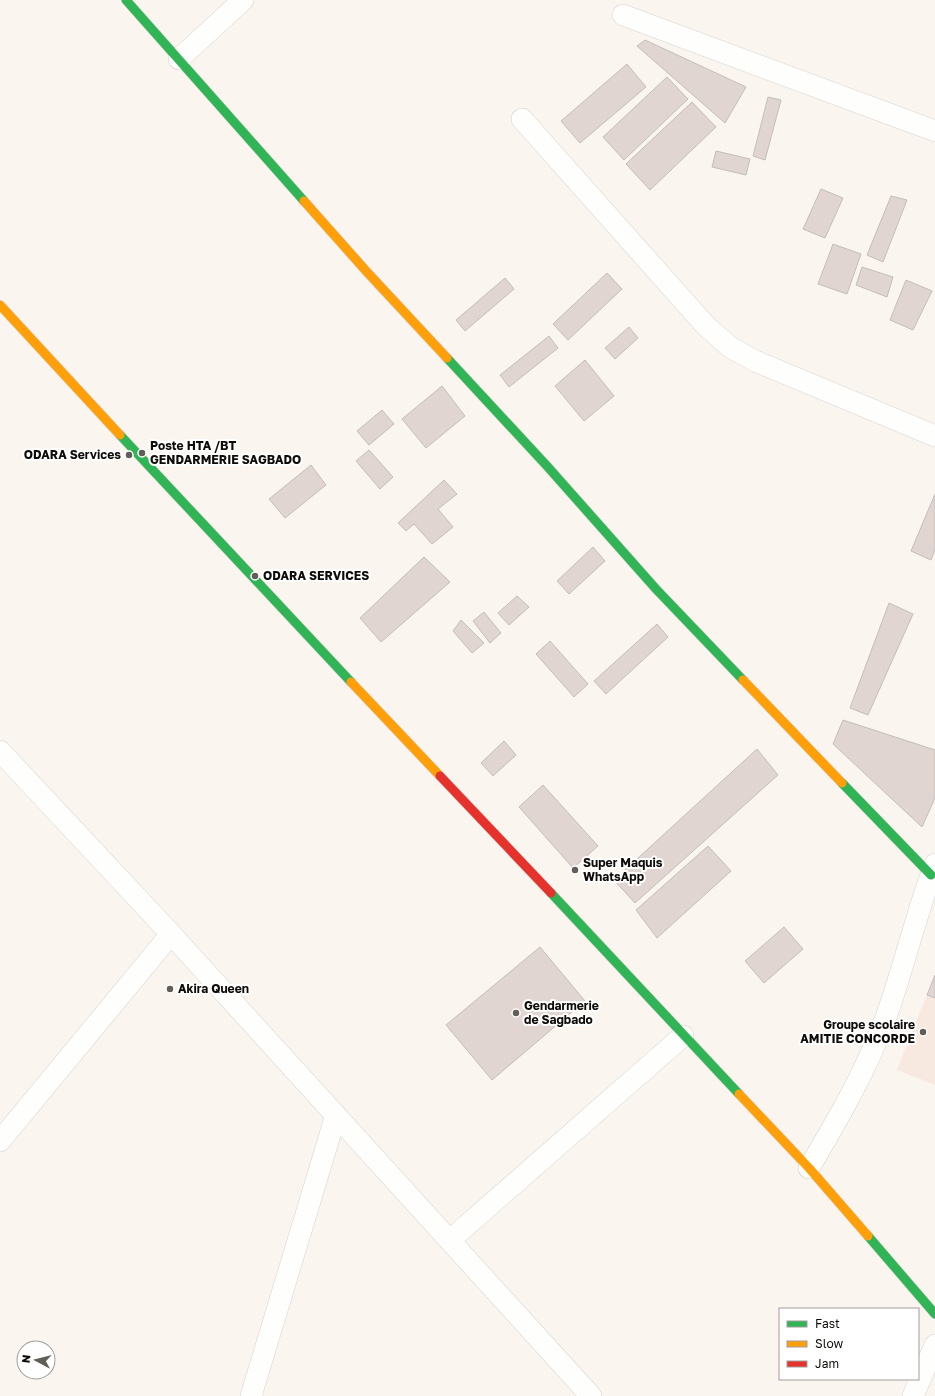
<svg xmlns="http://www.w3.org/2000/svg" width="935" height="1396" font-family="'Golos Text',sans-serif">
<rect width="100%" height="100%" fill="#fbf5f0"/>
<path fill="#f8e9e0" d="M935 975V1085L897 1070Z"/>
<path fill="#e1d5d2" stroke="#c2bdbb" d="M645 40 746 87 725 123 637 46Z
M627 64 646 87 580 143 561 121Z
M667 77 688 99 624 160 603 137Z
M768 97 781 100 765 160 753 156Z
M692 102 716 127 650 190 626 164Z
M716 151 750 159 746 175 712 167Z
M821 189 843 198 825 238 803 229Z
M891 196 907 200 883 262 867 255Z
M833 244 861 254 847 294 818 284Z
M862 267 893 277 887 297 856 285Z
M607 273 622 289 568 340 553 324Z
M505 278 514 289 465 331 456 320Z
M906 280 932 291 913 330 890 320Z
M629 327 638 338 615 359 605 348Z
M549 336 558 348 509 387 500 375Z
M585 360 614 396 584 421 555 386Z
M442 386 465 416 426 448 402 419Z
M382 410 394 424 369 445 357 431Z
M369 450 393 477 380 489 356 461Z
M311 465 326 485 285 518 269 499Z
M444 480 457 494 438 509 453 527 432 544 414 524 406 531 398 523Z
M935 494V550L931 560 911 551Z
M593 547 605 561 569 594 557 581Z
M424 557 450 582 381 642 360 618Z
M517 596 529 607 509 625 498 613Z
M889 603 913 614 868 715 850 708Z
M484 612 501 633 490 643 473 621Z
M461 620 484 643 472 653 453 631Z
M657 624 668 637 606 694 594 681Z
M550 641 588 684 574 697 536 654Z
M843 720 935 750V798L922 827 833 744Z
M504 741 516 755 493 776 481 763Z
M757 749 778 775 635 903 614 880Z
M543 785 598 846 573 868 519 807Z
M708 846 731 871 657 938 636 910Z
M784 927 803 949 764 983 745 961Z
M540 947 585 1001 492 1080 446 1025Z
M935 975V998L927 995Z"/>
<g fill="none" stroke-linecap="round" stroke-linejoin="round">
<defs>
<path id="street" d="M623 15 935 131
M179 59 243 0
M522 119 706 326 730 347 755 361 935 436
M0 751 171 934 591 1396
M0 1141 171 934
M809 1168C838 1119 866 1071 886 1017 904 967 916 914 935 864
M450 1240 683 1036
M251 1396 336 1115
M913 1396 935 1345"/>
<path id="fast" d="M126 0 304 201
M447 358 547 466 656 589 743 680
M120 435 351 682
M842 783 931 875
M551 893 739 1094
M868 1236 935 1314"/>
<path id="slow" d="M304 201 367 272 447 358
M0 305 120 435
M743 680 842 783
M351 682 440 776
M739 1094 809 1168 868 1236"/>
<path id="jam" d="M440 776 551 893"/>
</defs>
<use href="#street" stroke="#d6d2ce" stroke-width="22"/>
<use href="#fast" stroke="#d6d2ce" stroke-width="10"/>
<use href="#slow" stroke="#d6d2ce" stroke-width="10"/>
<use href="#jam" stroke="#d6d2ce" stroke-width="10"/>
<use href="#street" stroke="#fefefd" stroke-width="21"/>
<use href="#fast" stroke="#30b455" stroke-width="9"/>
<use href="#slow" stroke="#ff9f0a" stroke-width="9"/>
<use href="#jam" stroke="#e5322d" stroke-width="9"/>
</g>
<g fill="#615d59" stroke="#fff" stroke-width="1.5">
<circle cx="142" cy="453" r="4"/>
<circle cx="129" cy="455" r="4"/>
<circle cx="255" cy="576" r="4"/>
<circle cx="575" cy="870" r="4"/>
<circle cx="170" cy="989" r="4"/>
<circle cx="516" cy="1013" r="4"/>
<circle cx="923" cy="1032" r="4"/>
</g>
<g text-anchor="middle" stroke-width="4" stroke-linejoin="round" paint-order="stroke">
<g font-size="12" font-weight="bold" fill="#0e0b08" stroke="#fff" text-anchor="start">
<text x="150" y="450">Poste HTA /BT<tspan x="150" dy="14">GENDARMERIE SAGBADO</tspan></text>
<text x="121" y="459" text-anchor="end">ODARA Services</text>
<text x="263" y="580">ODARA SERVICES</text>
<text x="583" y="867">Super Maquis<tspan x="583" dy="14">WhatsApp</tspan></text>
<text x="178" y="993">Akira Queen</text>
<text x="524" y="1010">Gendarmerie<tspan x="524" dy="14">de Sagbado</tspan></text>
<text x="915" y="1029" text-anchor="end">Groupe scolaire<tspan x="915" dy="14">AMITIE CONCORDE</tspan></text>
</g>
</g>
<rect x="779" y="1308" width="140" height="72" fill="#ffffff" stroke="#9f9d9c"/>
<rect x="787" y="1321" width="20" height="6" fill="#30b455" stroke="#9f9d9c"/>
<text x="815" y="1328" font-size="12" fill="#0e0b08">Fast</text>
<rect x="787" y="1341" width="20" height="6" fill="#ff9f0a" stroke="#9f9d9c"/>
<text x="815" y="1348" font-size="12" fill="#0e0b08">Slow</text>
<rect x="787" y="1361" width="20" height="6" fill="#e5322d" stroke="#9f9d9c"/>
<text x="815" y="1368" font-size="12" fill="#0e0b08">Jam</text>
<g transform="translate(36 1360) rotate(277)"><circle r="19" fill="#ffffff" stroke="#9f9d9c"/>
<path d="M0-3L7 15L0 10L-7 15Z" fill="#615d59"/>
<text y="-6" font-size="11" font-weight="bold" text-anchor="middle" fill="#0e0b08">N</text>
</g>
</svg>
